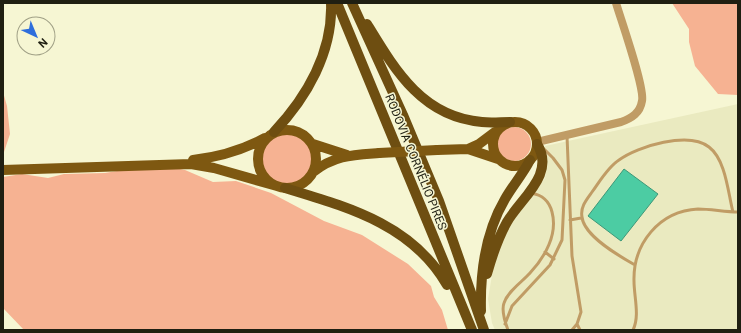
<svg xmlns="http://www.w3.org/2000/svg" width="741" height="333" font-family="Roboto,sans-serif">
<rect width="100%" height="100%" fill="#f6f6d3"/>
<path fill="#eaeac0" d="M738 104V330H495L492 323 488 299 495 257 509 226 545 178 547 165 545 146Z"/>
<path fill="#f6b292" d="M672 3H738V95L718 94 695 66 689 42V29Z
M3 92 7 106 10 134 3 155Z
M497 144a17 17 0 1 1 34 0a17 17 0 1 1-34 0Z
M262 159a25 25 0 1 1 50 0a25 25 0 1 1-50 0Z
M169 167 185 170 213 182 236 181 271 193 324 221 362 235 408 264 431 286 434 297 442 310 448 330H24L3 308V177L22 174 48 178 64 174 105 173 135 168Z"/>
<path fill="#4ccca3" stroke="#3e9878" d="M624 169 658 194 621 241 588 216Z"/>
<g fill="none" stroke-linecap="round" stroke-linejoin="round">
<path stroke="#c09c65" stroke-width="3" d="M567 136 572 256 581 312 577 324 572 330
M570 220 581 218
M545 252 554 259
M635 265C619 256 584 236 582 217 580 207 587 199 592 192 600 181 608 167 619 160 638 146 689 131 709 147 726 160 728 193 733 212
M505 324 512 306 550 265 562 240 565 180 562 170 553 158 543 148
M577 324 580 330
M508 330C505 322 501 311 504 303 508 291 522 282 530 273 545 257 558 234 552 212 549 200 542 195 531 193
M633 330C640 316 634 297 634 281 633 244 659 211 698 209 711 209 725 212 738 212"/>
<path stroke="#c09c65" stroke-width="8" d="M537 142 621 122C632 118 640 113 642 101 645 88 621 20 616 3"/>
<path stroke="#7e5811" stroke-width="10" d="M493 144a22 22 0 1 1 44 0a22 22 0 1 1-44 0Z
M258 159a29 29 0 1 1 58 0a29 29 0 1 1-58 0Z
M313 144 347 155
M468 149 479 144 495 132
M437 150 468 149 498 159
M193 160C219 157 241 151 265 138
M3 170 191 164 214 168 277 186
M313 172C335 155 353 155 379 153"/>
<path stroke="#6e4e11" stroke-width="10" d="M337 3 472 330
M352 3 403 115 439 201 484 330
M367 24C395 70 422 117 482 122 491 123 501 122 510 122
M274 132C307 97 333 52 331 3
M285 188C347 207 412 224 447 285
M487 274C492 256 498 238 507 222 521 198 556 174 537 144
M481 311C480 272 485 233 505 199 513 185 523 174 530 160"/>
<path stroke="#7e5811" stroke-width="10" d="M379 153 437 150"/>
</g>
<g text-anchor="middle" stroke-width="3" stroke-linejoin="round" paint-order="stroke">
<g font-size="12" fill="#1f1f12" stroke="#f6f6d3">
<text transform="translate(416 162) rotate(68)" y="4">RODOVIA CORNÉLIO PIRES</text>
</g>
</g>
<rect width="741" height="333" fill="none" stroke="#1f1f12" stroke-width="8"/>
<g transform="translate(36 36) rotate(136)"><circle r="19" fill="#f6f6d3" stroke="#a0a086"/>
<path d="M0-3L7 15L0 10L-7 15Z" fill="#2e6edc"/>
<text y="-6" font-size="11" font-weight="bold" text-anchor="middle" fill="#1f1f12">N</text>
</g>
</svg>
